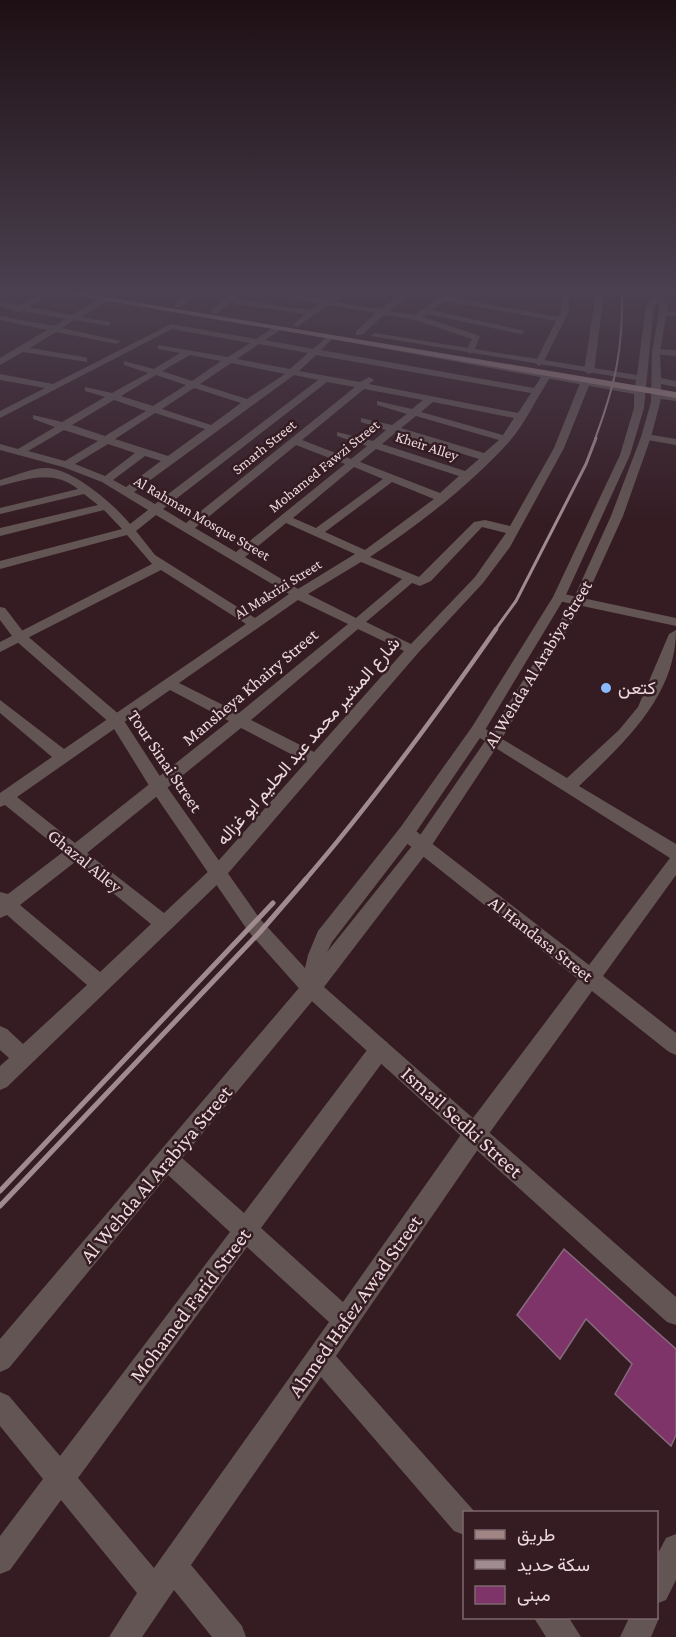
<svg xmlns="http://www.w3.org/2000/svg" width="676" height="1637" font-family="'Crimson Pro',Vazirmatn,serif">
<rect width="100%" height="100%" fill="#351c23"/>
<path fill="#7f3469" stroke="#856b7b" stroke-width="1.5" d="M564 1249 676 1349V1435L671 1446 615 1394 632 1364 586 1319 560 1359 517 1315Z"/>
<g fill="none" stroke-linecap="round" stroke-linejoin="round">
<path fill="#635554" fill-rule="evenodd" d="M42 293H52L29 307 72 315 101 297H107V301L81 317 110 322V326L74 320 62 328 121 341 117 344 56 332 30 348 84 357 87 358V362L23 352 0 365V358L47 330 0 320V316L54 326 66 319 23 311 18 312 0 306V302L20 305Z
M121 293H132L123 297 119 295Z
M189 293H198L181 307H175V303Z
M233 293H242L236 299 310 310 320 304 265 293H283L326 300 338 293H347L334 302 380 309 405 293H414L389 311 415 315 438 298 419 293H454L450 297 558 317 561 311V293H569V311L543 363 539 366 535 363 556 321 445 301 432 310 525 331 521 334 427 314 423 317 480 336 474 351 470 354 466 351 472 339 415 320 384 315 362 335H356V331L376 313 328 305 297 327 293 325 305 314 231 303 218 313H212V309Z
M596 293H604L594 371 589 374 584 371Z
M661 293H670L660 301H654V297Z
M664 311 676 312V316L661 315Z
M171 324 256 339 276 326 279 331 265 340 313 349 328 336 332 339 321 350 534 388 543 374H549L551 376C537 397 525 424 509 442 471 484 421 523 370 557L419 577 474 522 485 520 510 526 554 448 580 383 585 380 590 383 564 448 510 547 483 583 418 653 224 878 7 1087 0 1090V1066L9 1058 0 1050V1026L7 1029 23 1044 87 985 7 915 0 918V892L8 894 63 852 5 805 0 807V793L52 757 0 713V700L64 749 246 624 161 570 0 652V642L152 564 127 535 0 569V561L122 529 104 510 0 536V528L98 505 84 494 0 514V508L78 489C53 469 28 479 0 486V480C14 476 32 468 46 468 72 468 114 504 130 524L148 510 102 482 63 467 0 450V444L18 449 55 427 33 419V415L62 422 105 397 85 391V387L112 393 148 373 124 365V361L154 369 180 353 158 349V345L228 357 250 343 172 329 0 418V411L45 388 0 380V374L53 384ZM259 344 308 353 290 369 237 359ZM190 355 221 361 192 381 162 371ZM316 355 531 393 518 413 369 384 374 380 369 377 360 382 299 371ZM231 363 285 374 247 399 200 384ZM156 375 186 385 153 406 121 396ZM294 375 318 380 155 504 134 492ZM327 382 355 387 186 523 163 509ZM194 388 241 403 211 425 162 409ZM364 389 423 400 412 409 377 401V405L407 414 392 425 361 418V422L386 430 373 441 337 432V436L367 446 351 459 302 440ZM114 400 146 411 105 436 72 425ZM433 402 514 418 503 435 421 412ZM155 413 205 429 168 456 115 439ZM416 416 499 440 484 453 401 428ZM64 430 98 441 65 461 28 451ZM395 433 479 459 465 471 382 444ZM108 444 135 453 105 476 75 464ZM296 445 345 464 236 552 195 528ZM376 449 459 476 440 493 360 462ZM145 456 161 461 126 487 113 480ZM354 467 383 479 316 528 293 518ZM392 482 434 499 365 550 325 532ZM156 515 289 594 255 618 155 555 136 531ZM286 523 355 554 298 589 245 557ZM482 527 506 533 475 577 411 644 366 622 412 583 420 586 431 581ZM361 562 402 579 356 618 308 594ZM298 600 348 624 239 713 179 683ZM358 629 404 651 314 752 251 720ZM170 690 229 721 75 843 17 797ZM241 728 306 762 212 868 164 913 87 853ZM75 862 151 924 100 972 20 905Z
M656 349 676 350V356L653 354 652 352Z
M646 434 676 439V445L642 439V435Z
M559 593 676 618V626L554 600V594Z
M676 630C676 696 624 743 579 786L676 844V875L603 976 676 1033V1055L669 1052 592 991 483 1142 336 1356 474 1511 464 1512V1535L454 1531 321 1377 191 1565 242 1626 246 1637H212L174 1590 142 1637H109L137 1593 61 1500 10 1570 0 1574V1536L43 1479 0 1426V1392L9 1396 60 1456 230 1232 168 1175 9 1368 0 1372V1339L304 982 311 979 318 982 321 988 318 994 182 1158 244 1213 373 1042 380 1039 387 1042 390 1049 387 1056 261 1228 343 1302 467 1126 578 979 400 838 398 833 400 828H412L589 965 670 858 469 731 477 726 482 727 567 778 619 730 638 707 669 634ZM247 1247 329 1322 154 1568 78 1478Z
M676 1534V1580L666 1600 656 1604V1557L666 1538Z
M656 1612 659 1618 651 1637H620L629 1618H656Z
M534 1618H569L581 1637H546Z"/>
<path fill="#635554" fill-rule="evenodd" d="M648 293H656L668 305 660 352 661 378 676 381V387L661 384V393L676 395V401L661 399 651 437 623 516 584 602 498 745 428 851 324 987 676 1297V1325L667 1322 304 994 248 931 153 792 111 724 15 640 0 620V607L5 608 25 634 121 716 165 784 260 919 305 968 308 955 318 931 400 828 472 727 553 597 620 455 634 408V394L309 335 313 332 635 388 636 380 371 336 375 333 637 375 646 304 653 298ZM657 303 660 305 652 352 651 402 641 437 611 516 572 602 488 737 416 841 327 952 332 942 412 838 482 735 565 597 630 455 644 408 654 305Z"/>
<path fill="#a18584" fill-rule="evenodd" d="M62 293H80L676 392V398Z"/>
<path stroke="#9f8b90" stroke-width="2" d="M595 439C615 385 623 351 622 293"/>
<path stroke="#9f8b90" stroke-width="3" d="M495 630 516 601 586 464 596 438"/>
<path stroke="#9f8b90" stroke-width="4.5" d="M305 880C374 800 436 715 496 629"/>
<path stroke="#9f8b90" stroke-width="5" d="M0 1191 273 903
M0 1206 260 932 306 879"/>
</g>
<linearGradient id="sky" x2="0" y2="1"><stop stop-color="#1d0f13"/><stop offset="0.56" stop-color="#4b4050"/><stop offset="1" stop-color="#4b4050" stop-opacity="0"/></linearGradient>
<rect width="676" height="522" fill="url(#sky)"/>
<circle fill="#8abafc" stroke="#351c23" stroke-width="2" cx="606" cy="688" r="6"/>
<g text-anchor="middle" stroke-width="5" stroke-linejoin="round" paint-order="stroke">
<g font-size="15" fill="#ebdade" stroke="#351c23">
<text transform="translate(427 446) rotate(18)" y="5">Kheir Alley</text>
<text transform="translate(264 447) rotate(-39)" y="5">Smarh Street</text>
<text transform="translate(324 466) rotate(-39)" y="5">Mohamed Fawzi Street</text>
<text transform="translate(202 518) rotate(30)" y="5">Al Rahman Mosque Street</text>
<text transform="translate(278 589) rotate(-32)" y="5">Al Makrizi Street</text>
</g>
<g font-size="18" fill="#ebdade" stroke="#351c23">
<text transform="translate(538 664) rotate(-59)" y="6">Al Wehda Al Arabiya Street</text>
<text transform="translate(250 687) rotate(-40)" y="6">Mansheya Khairy Street</text>
<text transform="translate(308 741) rotate(-49)" y="6">شارع المشير محمد عبد الحليم ابو غزاله</text>
<text transform="translate(165 761) rotate(56)" y="6">Tour Sinai Street</text>
<text transform="translate(85 861) rotate(39)" y="6">Ghazal Alley</text>
<text transform="translate(541 939) rotate(38)" y="6">Al Handasa Street</text>
</g>
<g font-size="18" fill="#ebdade" stroke="#351c23" text-anchor="start">
<text x="618" y="694">كتعن</text>
</g>
<g font-size="21" fill="#ebdade" stroke="#351c23">
<text transform="translate(462 1122) rotate(42)" y="7">Ismail Sedki Street</text>
<text transform="translate(156 1174) rotate(-50)" y="7">Al Wehda Al Arabiya Street</text>
<text transform="translate(190 1305) rotate(-53)" y="7">Mohamed Farid Street</text>
<text transform="translate(355 1306) rotate(-55)" y="7">Ahmed Hafez Awad Street</text>
</g>
</g>
<rect x="463" y="1511" width="195" height="108" fill="#351c23" stroke="#7e686e" stroke-width="1.5"/>
<rect x="475" y="1530" width="30" height="9" fill="#a18584" stroke="#7e686e" stroke-width="1.5"/>
<text x="517" y="1541" font-size="18" fill="#ebdade">طريق</text>
<rect x="475" y="1560" width="30" height="9" fill="#9f8b90" stroke="#7e686e" stroke-width="1.5"/>
<text x="517" y="1571" font-size="18" fill="#ebdade">سكة حديد</text>
<rect x="475" y="1586" width="30" height="18" fill="#7f3469" stroke="#7e686e" stroke-width="1.5"/>
<text x="517" y="1601" font-size="18" fill="#ebdade">مبنى</text>
</svg>
